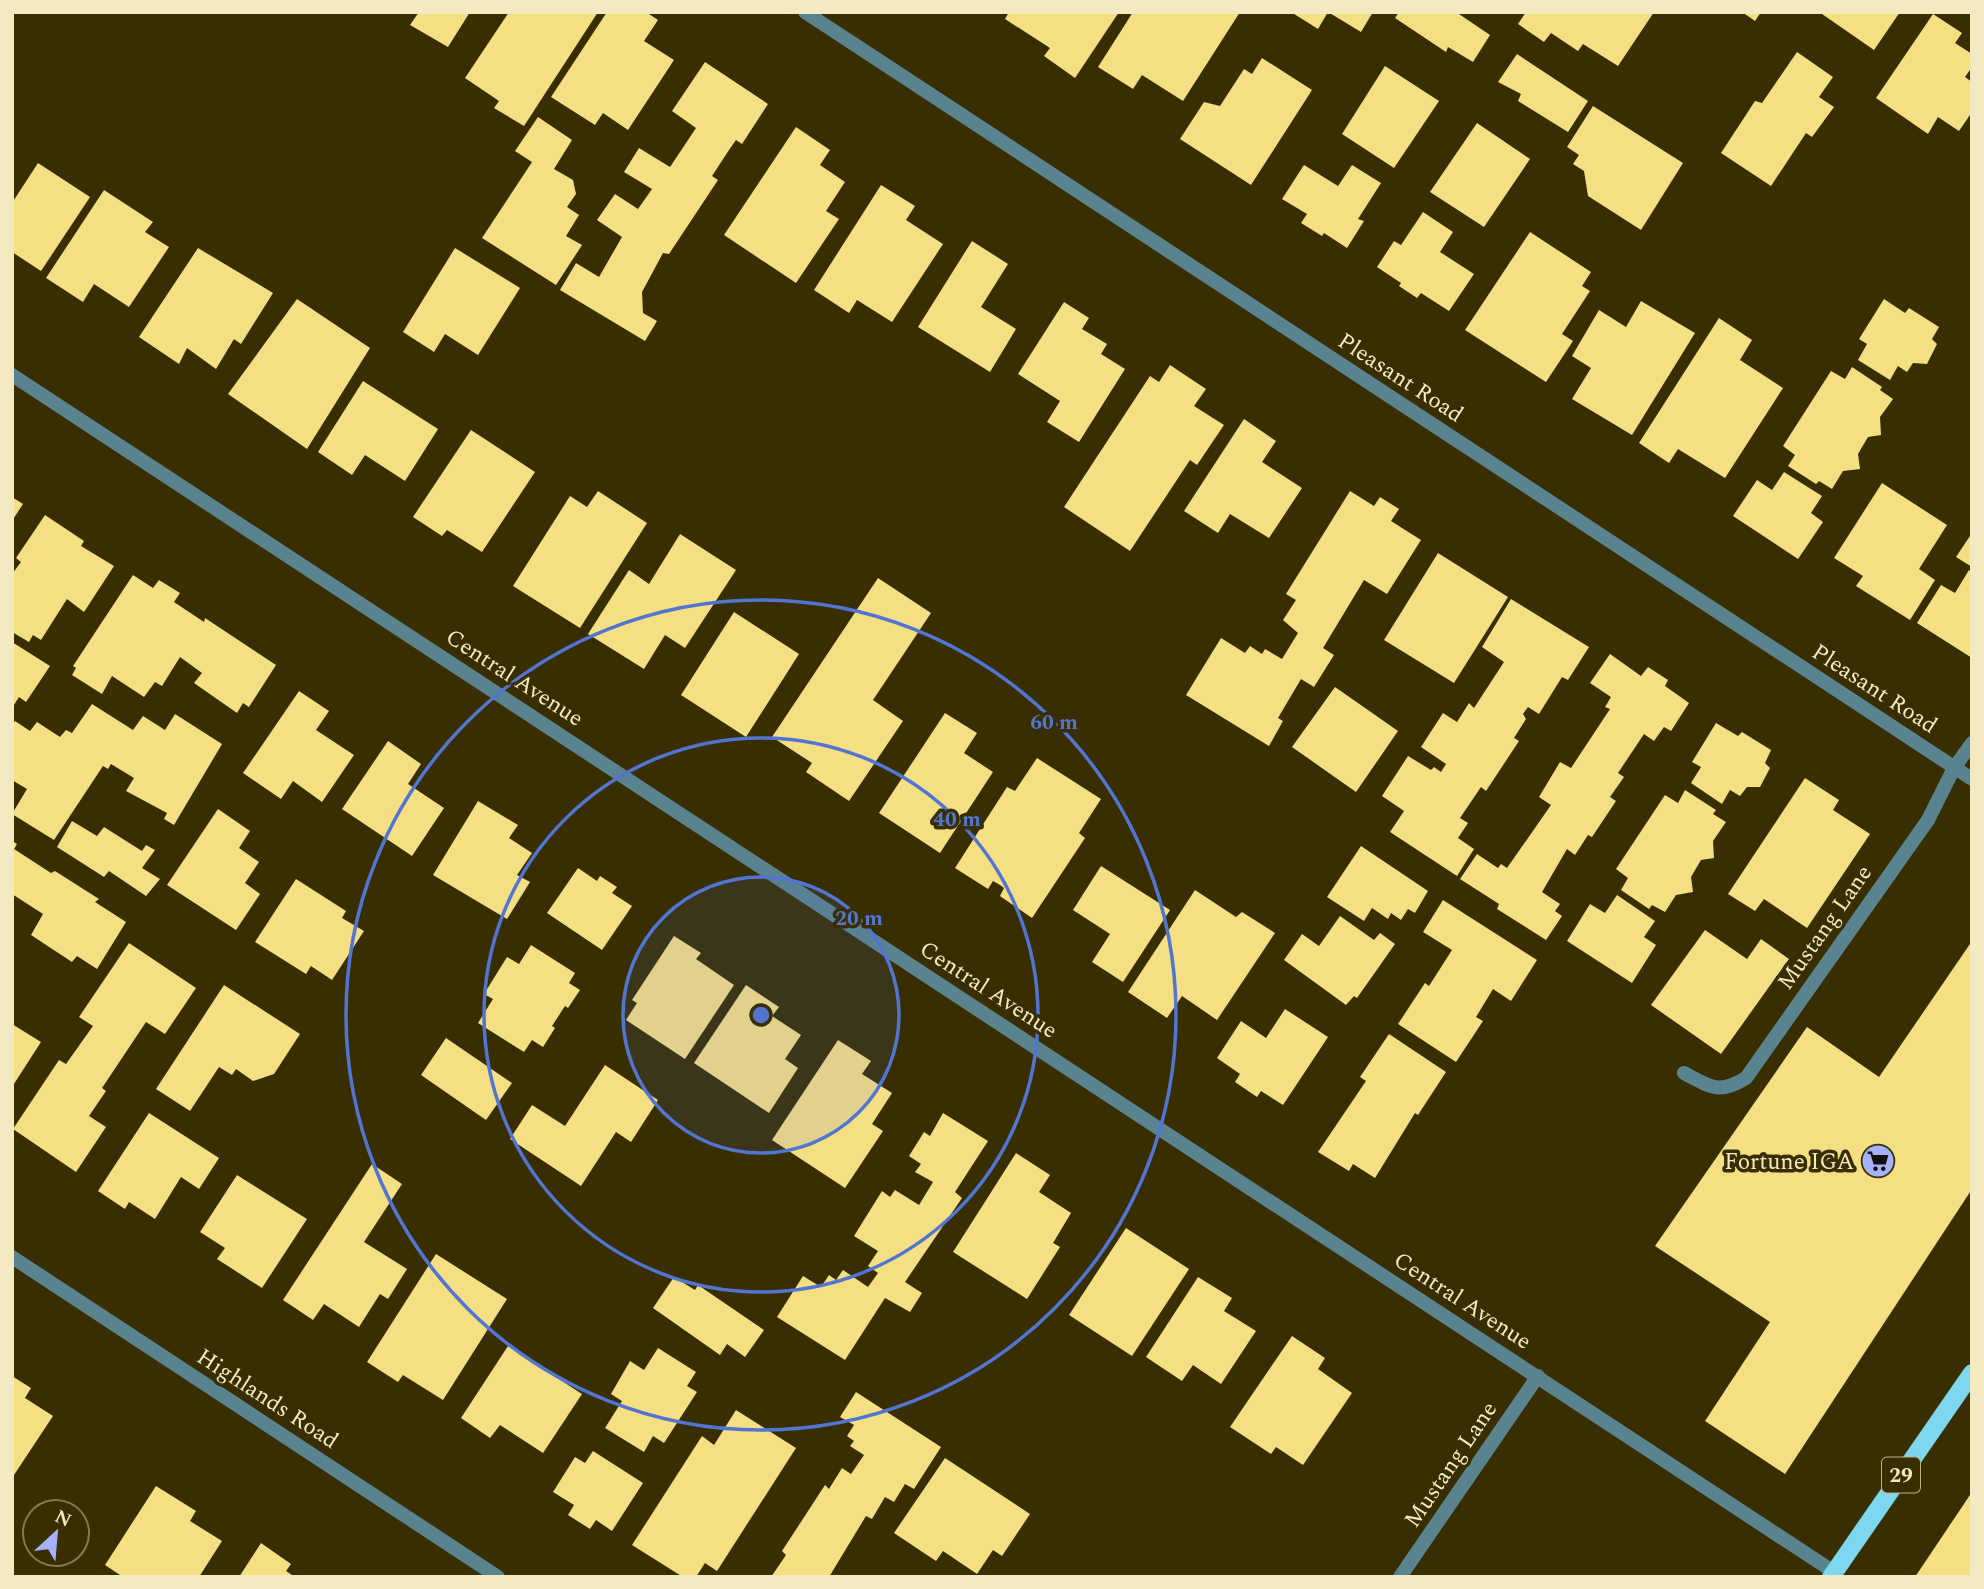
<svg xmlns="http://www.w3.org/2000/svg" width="1984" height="1589" font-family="Spectral,serif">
<rect width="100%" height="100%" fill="#382e00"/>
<path fill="#f5df83" d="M419 12H470L448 47 410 25Z
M509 12H598L524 126 494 108 499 101 465 78Z
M607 12H646L658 20 644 41 674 60 628 130 603 113 595 125 551 97Z
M1009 12H1119L1075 78 1044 56 1050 48 1005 19Z
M1133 12H1240L1183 101 1142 75 1133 89 1098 67Z
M1291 12H1373L1361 32 1328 12 1318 29Z
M1399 12H1456L1490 35 1473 62 1448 47 1446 52 1395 18Z
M1526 12H1654L1618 66 1583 44 1578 51 1551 33 1544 42 1518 24Z
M1742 12H1761L1755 21Z
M1824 12H1900L1874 50 1822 14Z
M1933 14 1962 33 1955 43 1972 54V67L1965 77 1972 82V112L1959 131 1938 117 1928 134 1876 98Z
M1797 52 1833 77 1819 97 1834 107 1812 137 1806 133 1771 186 1721 153 1755 101 1762 103Z
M1517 54 1588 101 1568 132 1518 101 1521 94 1498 82Z
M1262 58 1312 90 1251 185 1180 139 1204 102 1220 106 1244 69 1252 74Z
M705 62 768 104 742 144 736 140 729 150 712 176 718 180 669 254 663 253 642 292 643 313 657 321 645 341 560 290 576 263 599 277 622 237 597 220 615 194 638 209 652 189 624 172 639 148 670 167 696 128 672 111Z
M1385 66 1439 101 1394 168 1342 134Z
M1593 106 1683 163 1641 230 1588 196 1584 171 1573 164 1579 155 1567 147Z
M538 117 572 140 554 169 573 180 576 194 567 207 579 215 566 236 582 245 556 285 482 238 532 162 515 151Z
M1477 123 1530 159 1484 227 1430 192Z
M796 127 830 150 820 165 845 182 826 211 839 219 796 283 724 235Z
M38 163 90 197 41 271 12 252V203Z
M1304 165 1338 186 1352 165 1381 183 1358 219 1364 221 1347 248 1324 233 1322 236 1301 223 1307 214 1282 199Z
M881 185 915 206 906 220 943 244 892 322 857 300 849 313 814 290Z
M104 190 153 222 145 232 169 247 129 307 94 284 83 302 46 278Z
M1423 212 1453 232 1440 252 1474 274 1449 311 1421 293 1417 298 1399 286 1401 283 1377 267 1394 241 1401 245Z
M1530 232 1591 272 1582 286 1590 291 1562 334 1573 341 1546 382 1465 330Z
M972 241 1008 264 981 307 1016 329 990 372 918 327Z
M198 248 273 293 241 344 234 339 216 369 187 348 179 364 139 337Z
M455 248 520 288 478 355 445 334 434 352 403 332Z
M297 299 370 348 307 449 228 394Z
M1884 299 1905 313 1909 308 1939 327 1932 339 1937 344 1927 364 1913 363 1907 372 1898 366 1890 380 1858 360 1867 344 1859 339Z
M1641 301 1695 333 1632 435 1572 399 1591 368 1572 356 1599 310 1626 327Z
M1064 302 1089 318 1082 329 1107 344 1101 354 1125 369 1079 442 1047 422 1060 401 1018 374Z
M1719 318 1752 340 1740 360 1783 388 1725 478 1678 449 1669 463 1639 443Z
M1170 365 1206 389 1194 406 1224 425 1197 465 1190 460 1130 551 1064 507 1150 376 1159 382Z
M1852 367 1882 387 1880 390 1893 399 1880 417 1881 435 1868 437 1858 454 1860 469 1843 471 1832 489 1819 481 1816 484 1788 466 1795 455 1783 446 1831 371 1845 379Z
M363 381 438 429 405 481 365 455 352 475 318 452Z
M1244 419 1276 441 1262 462 1302 488 1269 538 1230 514 1218 533 1184 511Z
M471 430 535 472 482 552 447 530 442 536 413 517Z
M1784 472 1822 496 1811 513 1823 522 1798 559 1733 516 1757 480 1772 490Z
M1882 483 1947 525 1919 569 1935 580 1910 620 1856 586 1863 576 1834 558Z
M598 491 647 523 580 628 513 586 570 496 587 507Z
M1350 491 1374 506 1380 497 1399 509 1391 521 1421 540 1387 594 1364 580 1323 648 1334 655 1314 687 1301 679 1278 718 1283 721 1269 746 1186 695 1221 638 1245 653 1250 646 1262 654 1265 649 1282 659 1298 633 1283 620 1296 600 1286 594Z
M12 497 23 504 12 521Z
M45 515 84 541 81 546 114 566 84 612 67 599 41 640 33 635 29 642 12 632V574L21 562 16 558Z
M1972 533V567L1956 557Z
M680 534 736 570 685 648 665 635 644 669 588 634 629 570 649 584Z
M1438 553 1508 597 1454 683 1384 640Z
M1969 570 1972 572V658L1917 623 1941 585 1955 593Z
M133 575 153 588 159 580 180 593 174 602 204 622 205 618 276 665 249 707 243 703 237 713 194 683 202 673 180 657 162 686 155 682 144 697 112 676 102 694 72 675 76 668 73 666Z
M878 578 931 613 873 700 903 721 849 801 806 772 812 763 772 737Z
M1511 599 1589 647 1568 680 1562 677 1539 714 1528 707 1523 714 1526 719 1514 738 1519 741 1486 791 1481 787 1460 818 1468 823 1458 838 1474 849 1457 876 1390 832 1404 811 1382 796 1408 756 1431 770 1434 767 1441 772 1446 764 1421 747 1443 713 1457 722 1469 703 1474 708 1504 662 1482 647Z
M734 612 799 654 746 737 681 695Z
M12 642 50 666 26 702 19 697 12 708Z
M1610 654 1641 676 1648 667 1668 680 1665 686 1689 703 1671 731 1664 727 1654 741 1644 734 1618 773 1624 777 1610 797 1616 801 1592 837 1588 835 1575 855 1567 849 1542 892 1560 904 1555 911 1562 916 1546 940 1497 909 1499 904 1460 879 1477 854 1498 868 1501 864 1507 868 1551 805 1539 797 1560 762 1571 768 1610 709 1605 707 1611 697 1590 683Z
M1335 687 1398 731 1356 792 1292 747Z
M299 691 329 711 316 730 354 755 322 802 293 781 281 799 243 773Z
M92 704 133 730 143 716 165 730 175 714 222 744 174 825 164 819 167 813 126 791 134 778 111 764 108 769 103 766 54 840 12 814 27 789 12 780V725L15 721 30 731 37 722 60 737 66 730 72 733Z
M945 713 977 733 964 753 993 772 940 853 879 813Z
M1716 723 1738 736 1742 732 1771 750 1765 763 1770 768 1760 787H1747L1740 796 1730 790 1722 804 1691 783 1701 767 1692 762Z
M388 741 421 764 408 784 444 808 412 856 342 809Z
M1037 758 1101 799 1079 833 1085 838 1032 918 1000 896 1004 888 1000 885 993 881 988 889 955 868 1007 787 1015 791Z
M1805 778 1839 800 1833 810 1870 834 1807 928 1764 899 1755 911 1728 894Z
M1685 790 1716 810 1713 814 1726 822 1713 841 1714 858 1701 860 1691 877 1693 892 1676 895 1665 912 1652 905 1649 909 1621 890 1628 878 1616 869 1665 795 1678 803Z
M478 801 518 825 509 838 532 853 517 875 530 882 507 919 433 875Z
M218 809 250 831 239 848 259 862 245 883 260 894 236 930 167 885Z
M72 821 97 836 104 827 142 851 146 845 155 850 142 868 160 879 146 896 109 871 104 877 57 847Z
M12 841 17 844 14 849 51 873 55 871 99 899 95 902 126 922 97 969 77 956 72 962 31 935 43 914 12 894Z
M1361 846 1428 891 1415 913 1408 909 1401 920 1391 913 1388 919 1372 908 1364 921 1327 897Z
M1101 866 1170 910 1123 982 1092 962 1110 934 1073 910Z
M578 868 597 881 600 876 617 887 612 893 632 906 602 950 547 913Z
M296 879 346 911 342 918 364 931 332 980 311 966 306 974 255 942Z
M1195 890 1236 917 1242 912 1275 933 1217 1020 1182 996 1167 1018 1128 992Z
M1617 895 1655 921 1644 937 1656 945 1632 983 1567 941 1590 904 1605 913Z
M1443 900 1537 960 1511 1001 1493 989 1476 1017 1483 1021 1456 1062 1398 1024 1425 983 1429 986 1452 950 1423 932Z
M1340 916 1374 940 1380 933 1395 944 1357 998 1354 996 1346 1005 1284 960 1302 934 1319 946Z
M1705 930 1747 959 1761 939 1789 959 1721 1054 1651 1005Z
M674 936 701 953 696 959 734 985 685 1059 626 1020 637 1003 632 1000Z
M1972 941V1189L1785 1474 1705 1421 1770 1322 1655 1246 1807 1027 1879 1077Z
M129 943 196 988 165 1034 146 1022 102 1088 106 1091 89 1116 106 1127 76 1172 13 1129 59 1060 66 1064 93 1026 79 1017Z
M531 945 575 973 569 983 580 990 568 1008 565 1006 552 1026 555 1028 543 1047 532 1040 524 1052 478 1023 493 999 484 994 507 957 519 964Z
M224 985 300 1034 274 1074 253 1081 236 1069 232 1075 219 1067 190 1111 156 1089Z
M746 985 779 1007 772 1016 801 1035 785 1059 798 1068 769 1113 694 1063Z
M1285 1009 1328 1037 1283 1105 1261 1091 1257 1097 1235 1082 1240 1074 1217 1058 1241 1021 1266 1038Z
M12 1024 41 1042 12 1087Z
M1389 1034 1446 1072 1418 1115 1415 1113 1375 1178 1353 1164 1349 1171 1318 1152 1366 1081 1360 1077Z
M446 1038 512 1083 486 1120 421 1075Z
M838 1040 871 1061 862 1074 892 1093 872 1124 883 1131 845 1188 772 1140Z
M605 1065 658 1100 631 1142 616 1132 581 1186 510 1139 532 1105 565 1126Z
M149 1113 219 1158 199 1189 181 1177 155 1219 129 1202 125 1209 98 1191Z
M943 1113 988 1141 955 1192 962 1198 905 1282 922 1293 910 1312 885 1298 845 1360 777 1317 803 1276 821 1287 829 1275 836 1280 843 1270 868 1287 878 1273 868 1266 878 1251 854 1236 882 1191 890 1197 895 1190 919 1205 933 1182 915 1172 921 1164 909 1156 924 1132 930 1136Z
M1016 1153 1050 1175 1039 1192 1071 1213 1053 1243 1060 1247 1027 1299 953 1252Z
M372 1164 402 1184 364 1242 407 1269 388 1299 380 1294 359 1327 324 1304 313 1320 283 1300Z
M237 1175 307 1219 262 1288 217 1259 225 1248 200 1232Z
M1126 1228 1189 1269 1132 1356 1069 1315Z
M436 1254 507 1299 443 1400 403 1375 398 1382 367 1362Z
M674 1277 695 1290 698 1285 764 1330 745 1357 727 1344 720 1355 653 1308Z
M1198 1277 1232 1298 1224 1311 1256 1331 1221 1384 1193 1365 1182 1381 1146 1357Z
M1292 1336 1325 1358 1318 1369 1352 1393 1303 1465 1276 1447 1271 1454 1230 1427Z
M508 1346 582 1394 543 1453 500 1425 490 1438 461 1418Z
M658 1348 696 1372 687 1386 697 1392 664 1443 653 1436 644 1452 605 1428 622 1401 611 1394 630 1361 644 1370Z
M12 1376 31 1388 25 1398 53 1416 12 1478Z
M856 1392 941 1447 914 1489 905 1484 894 1502 885 1497 872 1519 866 1516 829 1577H771L786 1555 782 1551 825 1485 829 1489 842 1468 851 1474 864 1455 850 1446 854 1441 847 1436 854 1425 840 1417Z
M736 1410 796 1448 717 1571 705 1563 696 1577H683L632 1545 702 1436 714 1445Z
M593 1451 643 1483 612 1531 596 1520 590 1529 568 1515 574 1505 553 1492 575 1457 585 1463Z
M945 1458 1030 1514 1002 1556 993 1550 977 1574 943 1551 936 1561 894 1533Z
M156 1486 196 1511 190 1521 222 1541 199 1577H123L105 1565Z
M1972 1492V1577H1915Z
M261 1543 291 1564 286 1571 295 1577H239Z"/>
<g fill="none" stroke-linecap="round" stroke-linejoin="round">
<path stroke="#59838e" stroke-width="14" d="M1684 1073C1711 1087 1718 1095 1746 1078L1928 820 1954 768 1972 743
M1400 1577 1538 1376"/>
<path stroke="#59838e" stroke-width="14" d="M805 12 1972 779
M12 375 1834 1572
M12 1257 498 1577"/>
<path stroke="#7dd7ef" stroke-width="18" d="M1831 1577 1972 1373"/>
</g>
<circle cx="761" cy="1015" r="138" fill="#5275d2" fill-opacity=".12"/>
<g fill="none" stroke="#5275d2" stroke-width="3.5">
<circle cx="761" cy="1015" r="138"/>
<circle cx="761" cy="1015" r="277"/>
<circle cx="761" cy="1015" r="415"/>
</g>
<defs>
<symbol id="supermarket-disc" viewBox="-11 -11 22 22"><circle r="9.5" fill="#a5b1fc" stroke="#382e00"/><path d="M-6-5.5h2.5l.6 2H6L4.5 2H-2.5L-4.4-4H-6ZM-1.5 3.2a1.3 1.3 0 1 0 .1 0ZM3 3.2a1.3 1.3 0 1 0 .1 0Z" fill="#111"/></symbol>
</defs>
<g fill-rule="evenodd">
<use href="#supermarket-disc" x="1859" y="1142" width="38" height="38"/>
</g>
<g text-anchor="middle" stroke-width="7" stroke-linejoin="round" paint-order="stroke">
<rect fill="#382e00" stroke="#bbb287" stroke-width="2" x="1882" y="1457.5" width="38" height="35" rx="5"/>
<g font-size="21" font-weight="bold" fill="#f3eac1">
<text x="1901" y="1482">29</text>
</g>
<g font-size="23" fill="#f3eac1" stroke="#382e00">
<text transform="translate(1401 377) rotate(33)" y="8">Pleasant Road</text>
<text transform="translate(515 677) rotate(33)" y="8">Central Avenue</text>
<text transform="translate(1875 688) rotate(33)" y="8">Pleasant Road</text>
<text transform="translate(1824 927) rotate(-55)" y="8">Mustang Lane</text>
<text transform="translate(989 989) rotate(33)" y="8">Central Avenue</text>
<text transform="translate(1463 1300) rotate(33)" y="8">Central Avenue</text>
<text transform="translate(268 1398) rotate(33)" y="8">Highlands Road</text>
<text transform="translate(1450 1464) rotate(-56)" y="8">Mustang Lane</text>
</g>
<g font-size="23" fill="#f3eac1" stroke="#382e00" text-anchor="end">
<text x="1854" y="1169">Fortune IGA</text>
</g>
</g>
<circle cx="761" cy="1015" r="10" fill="#5275d2" stroke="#382e00" stroke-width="3.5"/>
<g font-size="21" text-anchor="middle" font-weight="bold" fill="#5275d2" stroke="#382e00" stroke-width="7" stroke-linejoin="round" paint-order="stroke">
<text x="1054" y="729">60 m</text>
<text x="957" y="826">40 m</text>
<text x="859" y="925">20 m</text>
</g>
<rect width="1984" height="1589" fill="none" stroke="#f3eac1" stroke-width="28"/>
<g transform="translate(56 1533) rotate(26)"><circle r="33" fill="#382e00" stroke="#83794d" stroke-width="2"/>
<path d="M0-5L12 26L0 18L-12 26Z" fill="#a5b1fc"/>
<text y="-10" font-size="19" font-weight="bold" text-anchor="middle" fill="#f3eac1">N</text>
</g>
</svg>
